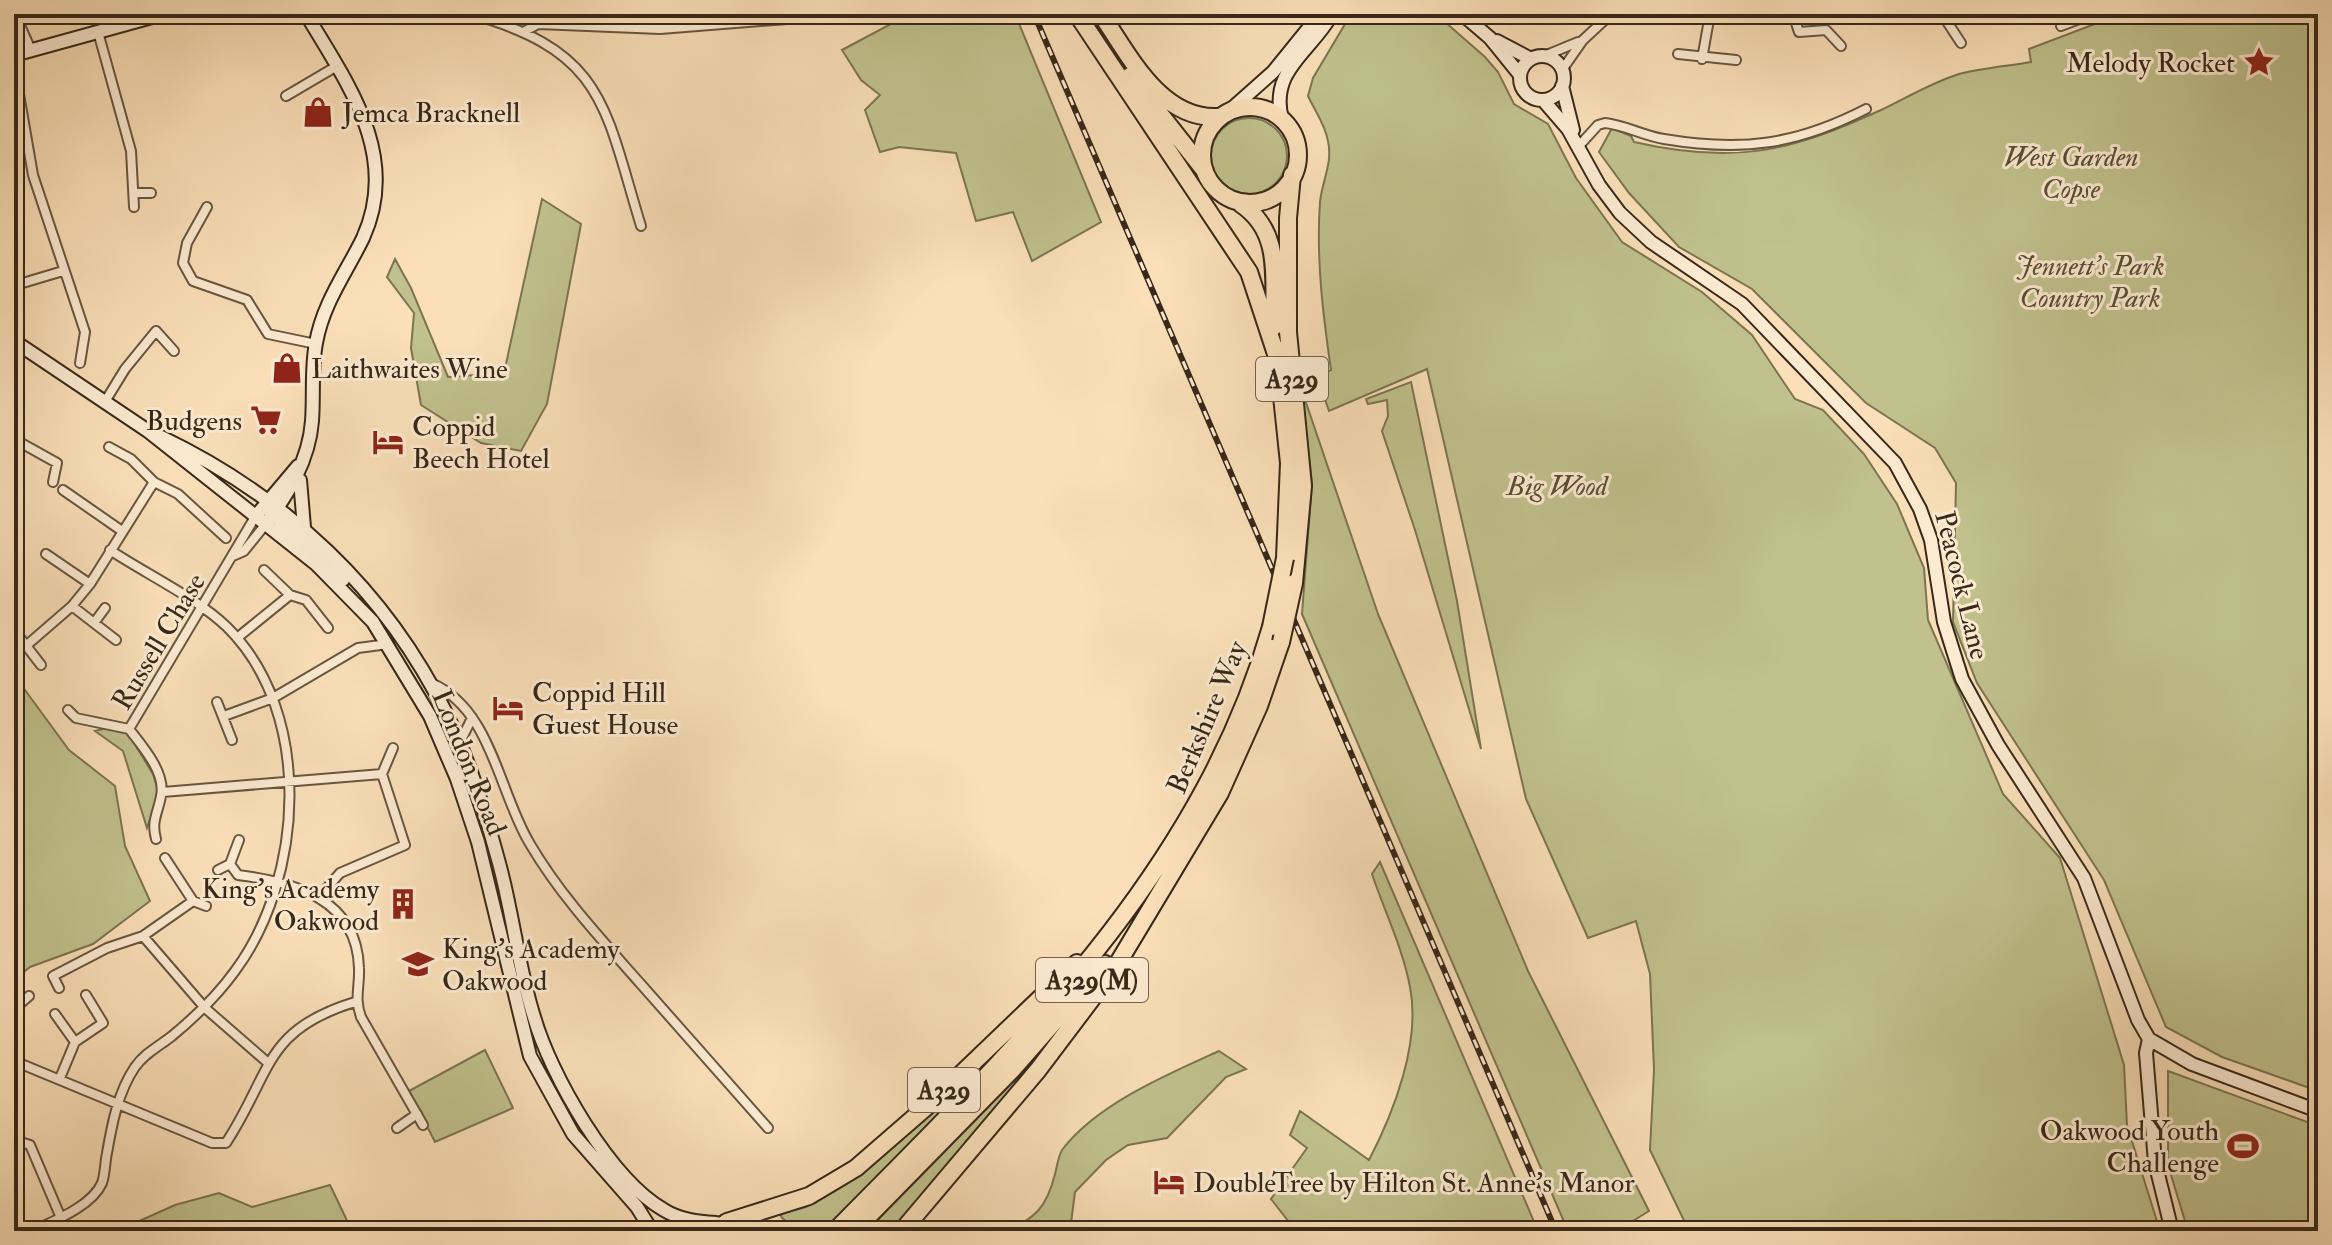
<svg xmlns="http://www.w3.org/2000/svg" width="2332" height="1245" font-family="'IM FELL Double Pica',serif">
<rect width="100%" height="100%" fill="#fadfb8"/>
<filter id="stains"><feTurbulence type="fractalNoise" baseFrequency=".0025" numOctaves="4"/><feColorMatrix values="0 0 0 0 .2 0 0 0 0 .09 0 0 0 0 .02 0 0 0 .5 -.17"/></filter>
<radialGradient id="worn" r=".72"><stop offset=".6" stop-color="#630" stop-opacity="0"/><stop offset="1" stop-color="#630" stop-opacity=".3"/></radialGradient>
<path fill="#c0c18d" stroke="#7c7453" stroke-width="2" d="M890 14H1015L1101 222 1032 261 1013 212 976 221 956 153 899 147 880 152 865 110 880 95 861 80 842 50 891 24Z
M1351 14H1436L1485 57 1498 72 1514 104 1548 124 1576 178 1622 242 1702 292 1752 335 1795 399 1823 410 1864 454 1897 504 1924 568 1928 620 2003 794 2060 858 2124 1065 2127 1125 2160 1231H1689L1650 1150 1654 1070 1650 974 1636 921 1588 938 1526 799 1427 369 1329 411 1320 385 1327 381 1326 372 1331 370C1323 315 1316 258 1320 202 1322 181 1333 163 1328 141 1325 124 1315 111 1308 96L1313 78Z
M2121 14H2318V1091L2222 1057 2166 1027 2104 880 1977 683 1953 622 1956 483 1935 448 1866 403 1752 289 1679 247 1629 193 1599 152 1612 128 1631 136 1634 142C1735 165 1789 152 1881 110 1906 98 1933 82 1959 74 1982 68 2008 66 2031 62L2029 49Z
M1211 156a38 38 0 1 1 76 0a38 38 0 1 1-76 0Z
M542 199 581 224 547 404 521 451 481 443 421 405 411 348 414 313 387 277 395 259 411 288 448 377 504 373Z
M1411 382 1457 601 1481 749 1415 530 1382 431 1388 416 1387 400 1368 404 1366 399Z
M1301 388 1378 614 1528 971 1649 1211 1617 1231H1568L1302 614 1312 483Z
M14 675 69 750 115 786 125 846 150 901 93 944 30 967 14 980Z
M111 727 128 733 153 774 159 793 147 828 123 751 95 731Z
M1380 862 1538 1231H1296L1271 1199 1307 1148 1290 1135 1300 1111 1369 1160C1394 1112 1421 1042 1410 987 1403 949 1384 910 1372 874Z
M485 1050 513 1108 435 1142 409 1091Z
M1219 1051 1246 1069 1226 1077 1167 1138 1128 1145 1106 1160 1075 1192 1070 1231H1005C1036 1219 1047 1206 1055 1174 1057 1167 1058 1157 1062 1150 1097 1104 1168 1074 1219 1051Z
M2168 1071 2318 1126V1231H2188L2168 1165Z
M969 1077 948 1105 823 1231H800L782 1218 780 1214 806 1207 845 1185Z
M1014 1080 1018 1086 895 1231H867Z
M330 1185 352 1231H117L175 1205 219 1193 252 1207Z"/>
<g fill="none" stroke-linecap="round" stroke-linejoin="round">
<defs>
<path id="street" d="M15 14 31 50
M471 14C605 52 604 105 641 226
M1793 14 1799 32 1826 30 1841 46
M1942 14 1961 43
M1904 18 1910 14
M2061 26 2093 14
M525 31 538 24 660 29 800 18
M98 32 131 151 134 207
M1678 54 1736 60
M1544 56 1578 42
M1702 59 1710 14
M14 65 33 175 85 332 80 363
M1562 70 1583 40 1611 14
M286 96 337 66
M1578 147 1598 125 1605 123C1625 125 1644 136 1664 139 1742 152 1796 145 1866 109
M136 193H151
M207 207 187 243 183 263 193 281 247 300 268 334 316 344
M16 285 63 271
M106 400 125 369 156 331 174 351
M14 439 57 463 53 482
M109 447 131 459 154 482 178 494 226 538
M63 490 122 531
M46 554 90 584
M235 555 244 551 265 525
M264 570 290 595
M72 606 116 640
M94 623 105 608
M14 630 41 665
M237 638 290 595 306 600 328 628
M27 645 72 606 90 584 154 482
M431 683C492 709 498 791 530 844 560 895 600 938 639 982 682 1031 725 1079 768 1128
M217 702 232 740
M68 710 76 718 129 729
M224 716 273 698 358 648 388 644
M460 742 472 718
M382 774 393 748
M163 792 382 774 405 845 340 873 320 896
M156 839C151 821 158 813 161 796 166 773 143 747 129 729L255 517
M165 858 193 901 206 906
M230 864 238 875C295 882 357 899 359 968 360 986 354 998 361 1017L423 1125
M218 870 230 864 239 840
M143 936 205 1008 267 1062
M59 988 53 976 107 948 143 936 193 901
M14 1009 29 996
M55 1014 75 1042 60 1078
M75 1042 103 1023 86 995
M14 1061 212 1143H226C272 1073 263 1030 355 1002
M397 1128 417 1114
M14 1140 30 1145 61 1218
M33 1231C54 1221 92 1206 102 1183 105 1175 105 1162 107 1153 112 1124 118 1092 135 1067 145 1053 158 1047 172 1036 195 1017 217 996 235 971 304 878 314 713 227 627 197 598 146 574 110 550"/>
<path id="secondary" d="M1462 14 1490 38 1520 75
M1497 41 1531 59
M14 55 163 14
M1520 78a22 22 0 1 1 44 0a22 22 0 1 1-44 0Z
M1562 86 1573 130
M1543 100 1568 129 1599 185 1620 213 1651 242 1742 304 1895 463 1920 509 1931 540 1944 622 1962 679 1998 745 2084 878 2138 1020 2149 1039
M1228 112 1273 72 1320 14
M1282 119C1269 70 1311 52 1332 14
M14 341 148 431 316 564 373 622 430 716 457 779 478 842 530 1056 573 1134 637 1207 652 1231
M161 437C286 497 386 590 447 715 470 762 485 812 499 863 513 914 518 967 534 1017 551 1076 610 1179 664 1210 680 1220 698 1222 716 1223
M300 480 304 527
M269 510 343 580
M255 517 298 466
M265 525C288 494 309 461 312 421 314 395 311 369 316 343 323 303 346 273 363 238 401 155 347 83 306 14
M2149 1039 2146 1053 2155 1162 2172 1231
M2149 1039 2192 1064 2318 1111"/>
<path id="primary" d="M704 1231 727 1222 761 1231"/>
<path id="highway" d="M1077 14 1249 272 1277 357
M1101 14C1129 55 1160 119 1217 117
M1130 76 1205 171
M1202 155a48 48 0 1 1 96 0a48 48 0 1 1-96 0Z
M1292 175 1288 218V332L1303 486 1294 583
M1241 204C1284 233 1272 281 1275 326
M1277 349 1289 463 1285 558
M727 1222 809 1196 856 1168 932 1102 1077 963
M835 1231C1011 1052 1200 876 1271 627
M854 1231 1012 1070 1105 964
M902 1231 1038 1070 1115 968 1220 793 1259 706 1281 642"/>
</defs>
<use href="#street" stroke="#685641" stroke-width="12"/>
<use href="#secondary" stroke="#372819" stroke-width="16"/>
<use href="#primary" stroke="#372819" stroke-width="18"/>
<use href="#highway" stroke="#372819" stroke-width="20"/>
<use href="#street" stroke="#fcead1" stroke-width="8"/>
<use href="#secondary" stroke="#fcead1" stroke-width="12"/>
<use href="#primary" stroke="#fadfb8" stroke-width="14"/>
<use href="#highway" stroke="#fadfb8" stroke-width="16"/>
<defs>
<path id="rail" d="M1034 14 1556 1231"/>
</defs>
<use href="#rail" stroke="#372819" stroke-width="6"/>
<use href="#rail" stroke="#fcead1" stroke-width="3" stroke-dasharray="9" stroke-linecap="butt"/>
<defs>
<path id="highway-bridge" d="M1271 627 1285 558
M1281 642 1294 583"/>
</defs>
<use href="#highway-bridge" stroke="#372819" stroke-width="20" stroke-linecap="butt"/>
<use href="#highway-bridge" stroke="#fadfb8" stroke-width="16"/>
</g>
<defs>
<symbol id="sight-bare" viewBox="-9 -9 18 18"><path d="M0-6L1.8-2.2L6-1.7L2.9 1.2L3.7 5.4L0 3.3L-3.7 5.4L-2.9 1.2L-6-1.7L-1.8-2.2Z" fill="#8f2418" stroke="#fcead1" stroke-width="2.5" paint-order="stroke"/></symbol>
<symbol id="shop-bare" viewBox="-9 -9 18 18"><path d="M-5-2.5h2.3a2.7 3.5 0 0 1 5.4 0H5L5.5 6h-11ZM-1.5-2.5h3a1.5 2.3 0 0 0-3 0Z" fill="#8f2418" stroke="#fcead1" stroke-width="2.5" paint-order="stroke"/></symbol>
<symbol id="supermarket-bare" viewBox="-9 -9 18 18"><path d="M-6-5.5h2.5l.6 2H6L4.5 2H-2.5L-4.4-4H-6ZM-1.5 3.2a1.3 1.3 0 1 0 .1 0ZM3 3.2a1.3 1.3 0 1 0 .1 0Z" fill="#8f2418" stroke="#fcead1" stroke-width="2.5" paint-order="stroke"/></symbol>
<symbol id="hotel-bare" viewBox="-9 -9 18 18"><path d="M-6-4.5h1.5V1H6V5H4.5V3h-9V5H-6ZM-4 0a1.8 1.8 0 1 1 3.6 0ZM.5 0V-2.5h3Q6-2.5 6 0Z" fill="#8f2418" stroke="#fcead1" stroke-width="2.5" paint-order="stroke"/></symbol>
<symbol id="building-bare" viewBox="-9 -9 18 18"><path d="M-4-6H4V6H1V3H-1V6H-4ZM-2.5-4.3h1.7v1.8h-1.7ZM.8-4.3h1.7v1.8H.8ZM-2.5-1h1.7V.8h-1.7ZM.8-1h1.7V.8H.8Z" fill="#8f2418" stroke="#fcead1" stroke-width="2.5" paint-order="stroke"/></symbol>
<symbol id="school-bare" viewBox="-9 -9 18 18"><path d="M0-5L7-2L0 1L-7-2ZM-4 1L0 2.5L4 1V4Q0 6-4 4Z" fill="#8f2418" stroke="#fcead1" stroke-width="2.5" paint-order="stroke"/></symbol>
<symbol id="stadium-bare" viewBox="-9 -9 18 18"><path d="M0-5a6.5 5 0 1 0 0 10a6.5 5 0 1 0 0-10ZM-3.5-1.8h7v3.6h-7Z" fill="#8f2418" stroke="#fcead1" stroke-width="2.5" paint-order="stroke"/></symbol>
</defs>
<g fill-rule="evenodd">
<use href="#sight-bare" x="2237" y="40" width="44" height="44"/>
<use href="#shop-bare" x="296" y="90" width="44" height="44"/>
<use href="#shop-bare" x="265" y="346" width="44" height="44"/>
<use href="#supermarket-bare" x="244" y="398" width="44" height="44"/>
<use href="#hotel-bare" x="366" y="420" width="44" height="44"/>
<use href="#hotel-bare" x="486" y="686" width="44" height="44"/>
<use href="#building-bare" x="381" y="882" width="44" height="44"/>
<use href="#school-bare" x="396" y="942" width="44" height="44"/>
<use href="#stadium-bare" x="2221" y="1124" width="44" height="44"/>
<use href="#hotel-bare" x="1147" y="1160" width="44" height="44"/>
</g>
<g text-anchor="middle" stroke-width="6" stroke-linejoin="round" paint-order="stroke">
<g fill="#fcead1" stroke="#726250" stroke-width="2">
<rect x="1256" y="357" width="72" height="44" rx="6"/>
<rect x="1036" y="958" width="112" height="44" rx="6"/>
<rect x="908" y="1068" width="72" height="44" rx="6"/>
</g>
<g font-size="26" font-weight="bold" fill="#372819">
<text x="1292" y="388">A329</text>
<text x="1092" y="989">A329(M)</text>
<text x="944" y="1099">A329</text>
</g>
<g font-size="28" fill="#372819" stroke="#fcead1" text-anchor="start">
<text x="2235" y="72" text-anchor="end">Melody Rocket</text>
<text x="342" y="122">Jemca Bracknell</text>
<text x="311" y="378">Laithwaites Wine</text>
<text x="242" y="430" text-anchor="end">Budgens</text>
<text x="412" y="436">Coppid<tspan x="412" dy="32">Beech Hotel</tspan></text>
<text x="532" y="702">Coppid Hill<tspan x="532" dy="32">Guest House</tspan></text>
<text x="379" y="898" text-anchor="end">King’s Academy<tspan x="379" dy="32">Oakwood</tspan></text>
<text x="442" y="958">King's Academy<tspan x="442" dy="32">Oakwood</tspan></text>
<text x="2219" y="1140" text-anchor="end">Oakwood Youth<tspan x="2219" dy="32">Challenge</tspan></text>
<text x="1193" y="1192">DoubleTree by Hilton St. Anne's Manor</text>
</g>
<g font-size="28" font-style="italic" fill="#594e36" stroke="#fcead1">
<text x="2071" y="166">West Garden<tspan x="2071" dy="32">Copse</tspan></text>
<text x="2090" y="275">Jennett's Park<tspan x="2090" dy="32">Country Park</tspan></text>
<text x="1557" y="495">Big Wood</text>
</g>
<g font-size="28" fill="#372819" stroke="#fcead1">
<text transform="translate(1963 585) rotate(76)" y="10">Peacock Lane</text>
<text transform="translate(158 641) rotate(-59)" y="10">Russell Chase</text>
<text transform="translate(1206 717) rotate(-67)" y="10">Berkshire Way</text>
<text transform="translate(470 762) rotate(68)" y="10">London Road</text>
</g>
</g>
<rect width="2332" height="1245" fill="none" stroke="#fadfb8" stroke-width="48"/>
<rect x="16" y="16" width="2300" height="1213" fill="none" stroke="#372819" stroke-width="4"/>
<rect x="24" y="24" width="2284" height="1197" fill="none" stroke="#372819" stroke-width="2"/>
<rect width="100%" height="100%" filter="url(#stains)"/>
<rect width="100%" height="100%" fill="url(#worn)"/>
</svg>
